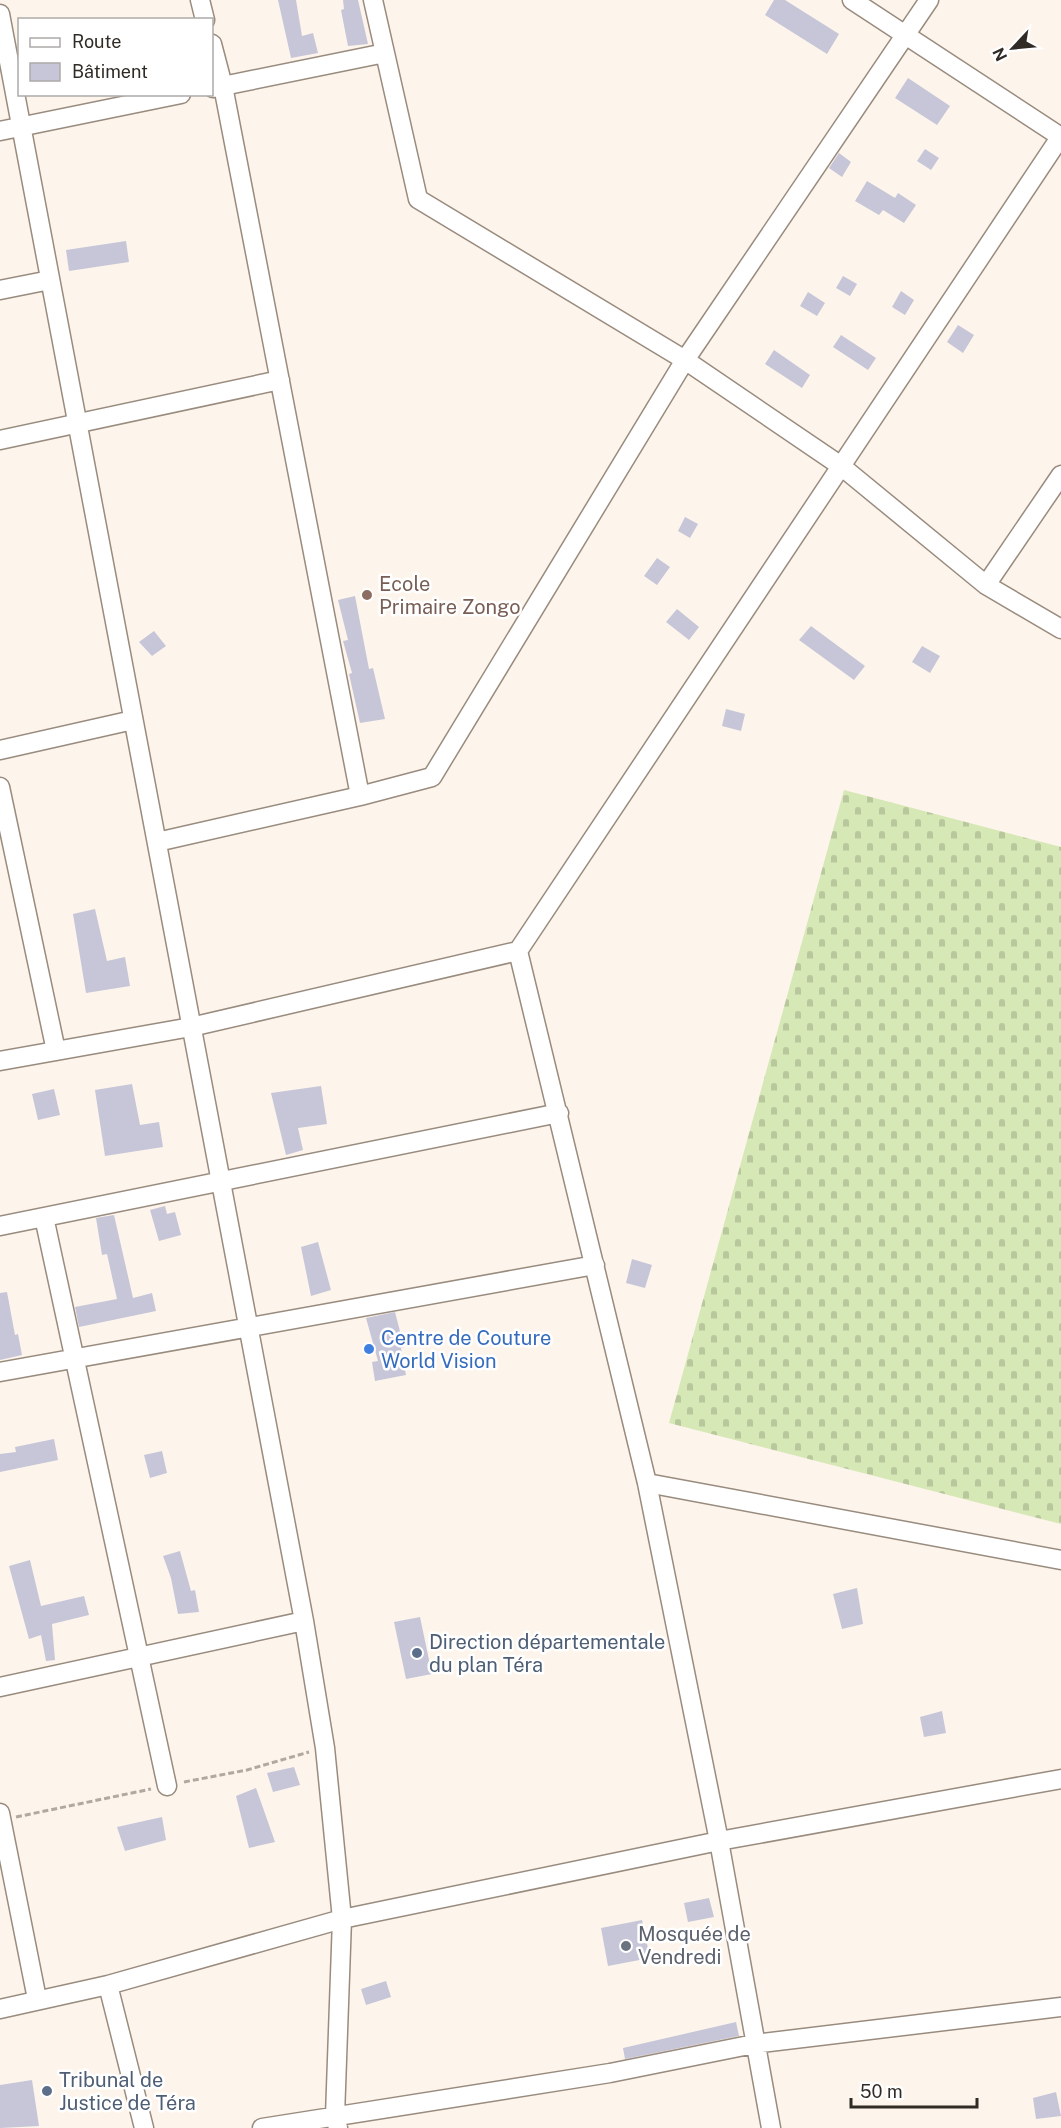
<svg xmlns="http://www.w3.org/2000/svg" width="1061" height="2128" font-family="'Public Sans',sans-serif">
<defs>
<pattern id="cemetery-stones" width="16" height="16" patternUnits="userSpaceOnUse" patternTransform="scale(1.5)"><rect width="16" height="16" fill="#d6e8b5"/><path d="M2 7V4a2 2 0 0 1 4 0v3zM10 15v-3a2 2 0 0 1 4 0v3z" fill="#b8c79c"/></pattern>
</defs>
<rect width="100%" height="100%" fill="#fdf4eb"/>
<path fill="url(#cemetery-stones)" d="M844 790 1061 847V1524L669 1423Z"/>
<path fill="#c6c6d8" d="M278 0H296L302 36 313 33 318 53 291 58Z
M343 0H358L368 44 348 46 341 10 344 9Z
M774 0H785L839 34 827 54 765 15Z
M908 78 950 106 937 125 895 98Z
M925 149 939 158 931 170 917 161Z
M839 153 851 162 842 177 829 168Z
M867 181 895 198 898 193 916 205 904 223 883 210 879 215 855 201Z
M126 241 129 262 69 271 66 250Z
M843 276 857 284 850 296 836 288Z
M901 291 914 300 905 315 892 307Z
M808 292 825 303 817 316 800 306Z
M958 325 974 335 963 353 947 342Z
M841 335 876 358 868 370 833 347Z
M774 350 810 375 802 388 765 364Z
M685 517 698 524 690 538 678 531Z
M657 558 670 567 657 585 644 576Z
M355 596 369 669 373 668 385 719 360 723 349 674 352 673 343 641 348 640 338 600Z
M677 609 699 627 689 640 666 622Z
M811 626 865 666 854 680 799 640Z
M154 631 166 646 152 656 139 642Z
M922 646 940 656 930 673 912 662Z
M726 709 745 714 741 731 722 726Z
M95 909 107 961 125 957 130 986 86 993 73 914Z
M132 1084 140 1125 159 1122 163 1147 105 1156 95 1090Z
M321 1086 327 1124 298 1128 303 1150 286 1155 271 1093Z
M54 1089 60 1115 38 1120 32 1094Z
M165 1206 167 1214 175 1212 181 1235 159 1241 150 1210Z
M114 1215 133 1298 152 1293 156 1311 79 1327 75 1307 117 1299 107 1254 102 1255 96 1218Z
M318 1242 331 1290 311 1296 301 1247Z
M632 1259 652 1265 645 1288 626 1283Z
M7 1292 15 1335 18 1334 22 1355 0 1360V1293Z
M395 1312 404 1347 401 1348 406 1375 375 1381 372 1362 378 1361 366 1318Z
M54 1439 58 1460 0 1472V1454L16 1452 15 1447Z
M162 1451 167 1473 150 1478 144 1455Z
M180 1551 191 1591 195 1590 199 1612 178 1614 171 1578 163 1556Z
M30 1560 41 1606 84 1596 89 1615 52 1624 55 1660 46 1661 41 1635 29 1639 9 1566Z
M857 1588 863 1624 842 1629 833 1594Z
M420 1617 432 1674 406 1679 394 1622Z
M942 1711 946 1733 924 1737 920 1717Z
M294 1767 300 1785 273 1792 267 1773Z
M256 1788 275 1842 249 1848 236 1796Z
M162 1817 166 1840 125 1851 117 1827Z
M709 1898 714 1917 688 1922 684 1903Z
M642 1920 650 1958 608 1966 601 1928Z
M386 1981 391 1997 366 2005 361 1989Z
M736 2022 739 2036 625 2059 623 2048Z
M32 2080 39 2126 0 2128V2085Z
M1056 2092 1061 2116 1036 2119 1033 2098Z"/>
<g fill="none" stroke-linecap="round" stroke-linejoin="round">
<defs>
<path id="minor" d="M200 0 205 20
M373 0 418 199 685 360 841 466 986 585 1061 629
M852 0 1061 137
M0 14 304 1621 325 1748 342 1919 335 2116 338 2128
M212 44 223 86 360 796
M213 88 385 53
M0 131 181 94
M0 290 50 280
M0 440 280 380
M986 585 1061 475
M0 750 133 720
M0 787 56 1051
M157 842 360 796 432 777 685 360 929 0
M518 951 647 1483 719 1841 771 2128
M0 1061 191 1027 518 951 1061 136
M44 1217 167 1786
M0 1226 559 1113
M0 1372 595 1265
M647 1483 1061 1560
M0 1687 304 1621
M0 1813 37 1999
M108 1985 144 2128
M0 2009 108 1985 342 1919 719 1841 1061 1779
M262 2128 610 2073 754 2044 1061 2007"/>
</defs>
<use href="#minor" stroke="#998b7e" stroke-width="21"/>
<path stroke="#b1a9a1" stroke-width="3" stroke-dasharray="6 3" stroke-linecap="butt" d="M184 1782 247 1770 309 1752
M16 1817 151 1789"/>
<use href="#minor" stroke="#fff" stroke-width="18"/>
</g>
<circle fill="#8d6e63" stroke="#fff" stroke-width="2" cx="367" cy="595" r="6"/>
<circle fill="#3f7fe0" stroke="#fff" stroke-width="2" cx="369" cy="1349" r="6"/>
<g fill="#5c6f8a" stroke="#fff" stroke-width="2">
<circle cx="417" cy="1653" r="6"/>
<circle cx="47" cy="2091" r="6"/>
</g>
<circle fill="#6b7280" stroke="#fff" stroke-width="2" cx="626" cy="1946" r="6"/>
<g text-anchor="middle" stroke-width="5" stroke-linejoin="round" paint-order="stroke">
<g font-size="20" fill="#785e54" stroke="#fff" text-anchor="start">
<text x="379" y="591">Ecole<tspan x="379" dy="23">Primaire Zongo</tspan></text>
</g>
<g font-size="20" fill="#366cbe" stroke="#fff" text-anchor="start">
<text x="381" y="1345">Centre de Couture<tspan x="381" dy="23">World Vision</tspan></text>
</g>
<g font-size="20" fill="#4e5e75" stroke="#fff" text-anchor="start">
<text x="429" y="1649">Direction départementale<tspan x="429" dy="23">du plan Téra</tspan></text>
<text x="59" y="2087">Tribunal de<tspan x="59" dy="23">Justice de Téra</tspan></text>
</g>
<g font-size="20" fill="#5b616d" stroke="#fff" text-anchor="start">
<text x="638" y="1941">Mosquée de<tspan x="638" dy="23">Vendredi</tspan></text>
</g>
</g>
<rect x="18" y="18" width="195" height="78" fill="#ffffff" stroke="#adaaa8" stroke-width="1.5"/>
<rect x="30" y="38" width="30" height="9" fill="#ffffff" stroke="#adaaa8" stroke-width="1.5"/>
<text x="72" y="48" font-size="18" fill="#312b26">Route</text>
<rect x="30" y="63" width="30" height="18" fill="#c6c6d8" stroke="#adaaa8" stroke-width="1.5"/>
<text x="72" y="78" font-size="18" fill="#312b26">Bâtiment</text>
<g transform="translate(1013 48) rotate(244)" stroke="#ffffff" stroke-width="4.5" paint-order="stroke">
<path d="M0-4.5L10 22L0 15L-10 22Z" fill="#312b26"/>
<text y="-9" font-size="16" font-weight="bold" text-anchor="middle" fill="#312b26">N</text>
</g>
<path d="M851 2098v9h126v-9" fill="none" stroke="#312b26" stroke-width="3"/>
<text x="860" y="2098" font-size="18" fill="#312b26" stroke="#ffffff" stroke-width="4.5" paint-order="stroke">50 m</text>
</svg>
